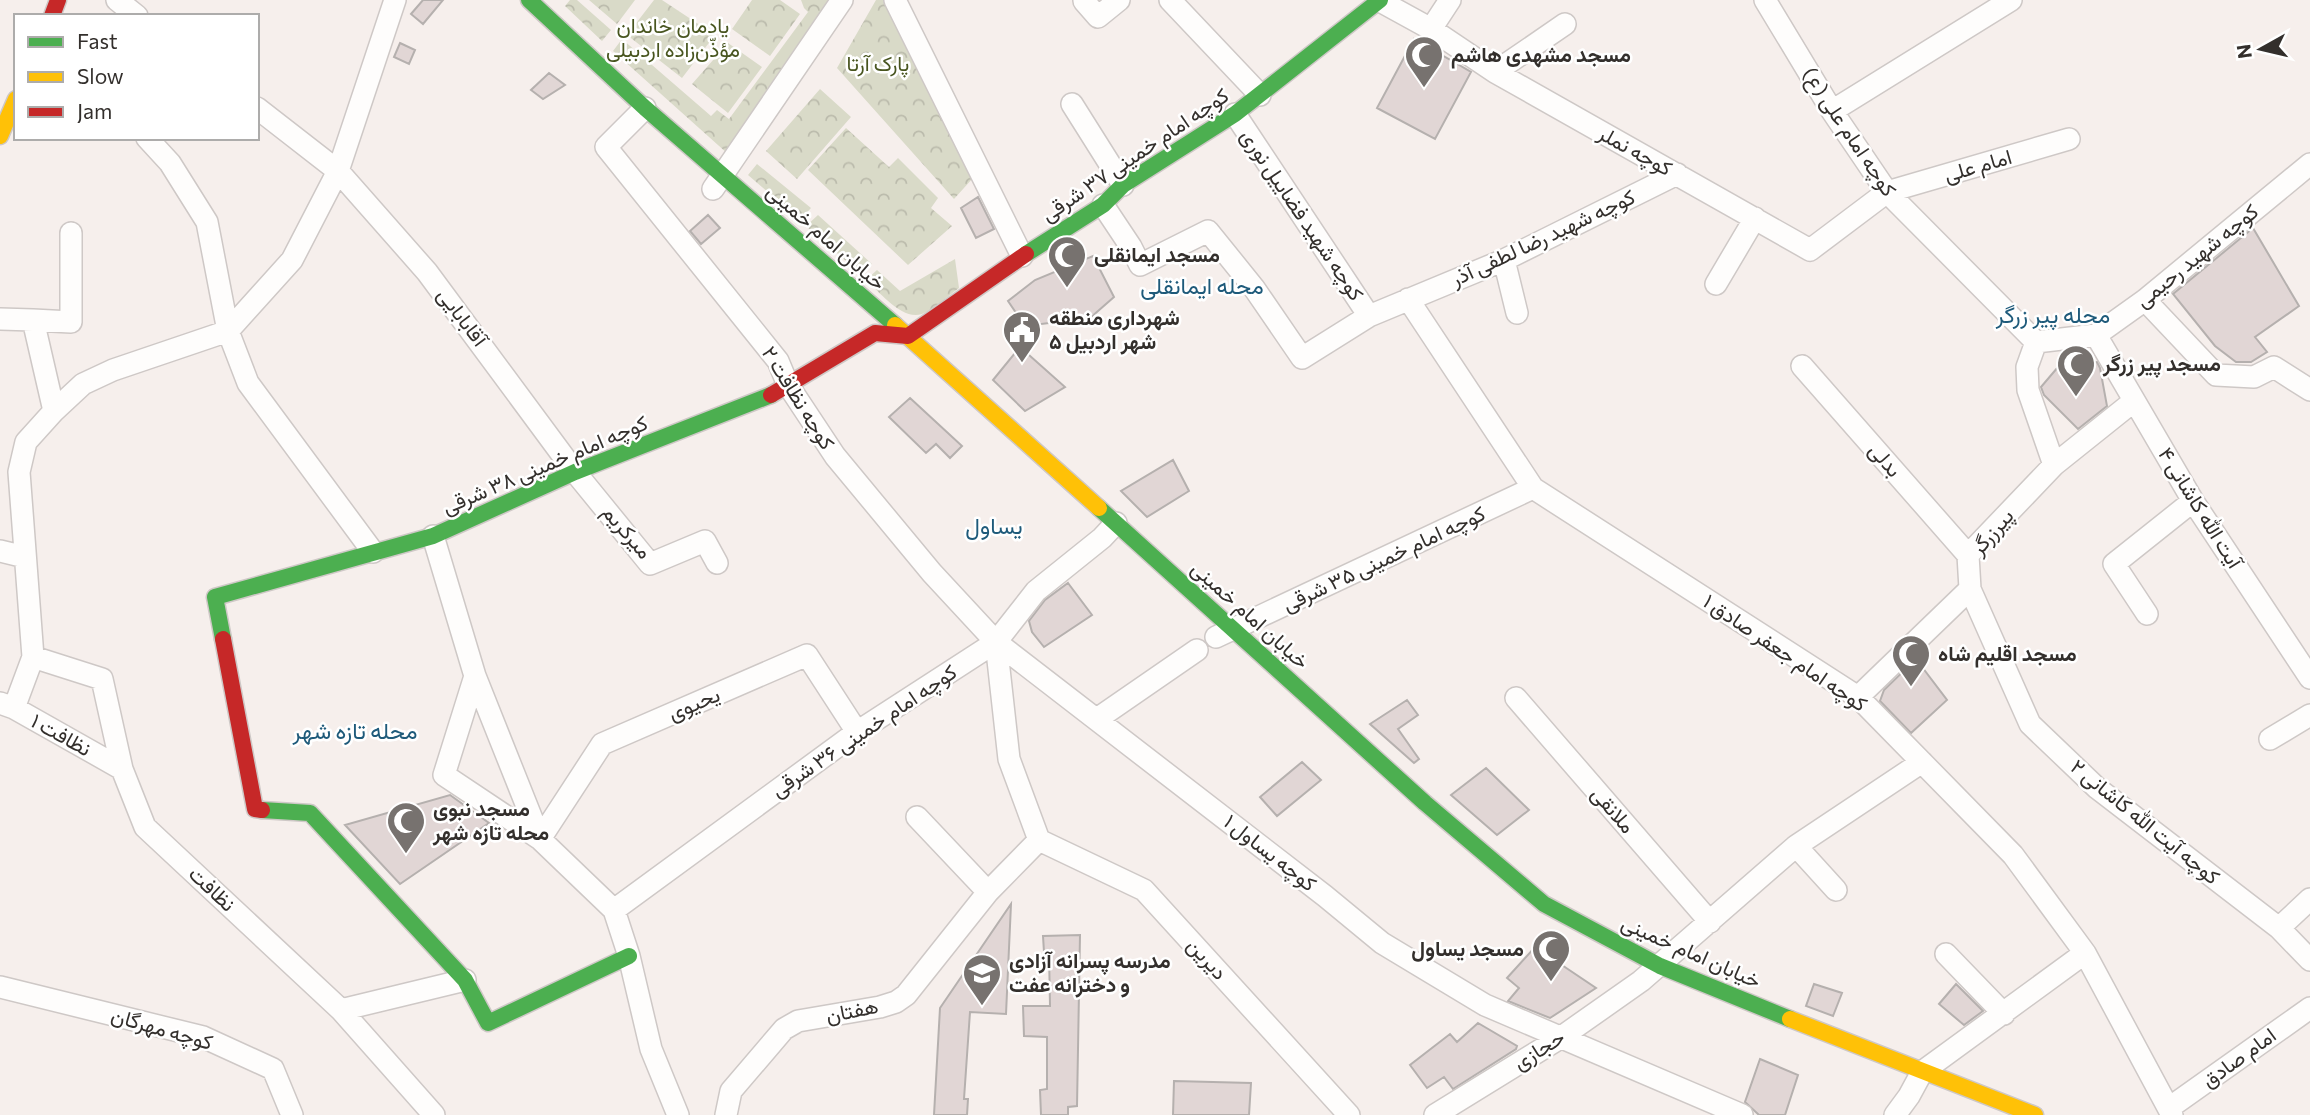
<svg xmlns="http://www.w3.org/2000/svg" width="2310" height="1115" font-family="Commissioner,Vazirmatn,sans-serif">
<defs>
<pattern id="park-crowns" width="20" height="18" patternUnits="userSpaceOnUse" patternTransform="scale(1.75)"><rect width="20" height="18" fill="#d9dac8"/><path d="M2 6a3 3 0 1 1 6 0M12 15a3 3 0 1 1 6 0" fill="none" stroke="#bbbbac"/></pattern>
</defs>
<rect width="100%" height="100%" fill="#f6efec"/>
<path fill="url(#park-crowns)" d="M570 0H577L611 30 602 41 565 6Z
M589 0H635L617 24Z
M654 0H662L715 35 682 78 627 35Z
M752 0H780L800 14 770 56 732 29Z
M801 0H828L728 154 613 51 622 39 711 116 717 110 729 119 808 12 804 8Z
M876 0H883L973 178 954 199 837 68Z
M728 43 762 67 728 113 692 84Z
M820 89 851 117 797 179 766 151Z
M846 128 889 167 898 158 938 198 931 208 952 226 908 265 808 170Z
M757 164 811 208 800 220 748 175Z
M818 215 872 264 861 274 806 226Z
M955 259 959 288C949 295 933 310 922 314 902 321 880 292 866 280L877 270 900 291Z"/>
<path fill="#e1d6d5" stroke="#b5b0ae" stroke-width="2" d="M423 0H443L423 24 411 14Z
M1414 39 1471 72 1435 139 1377 108Z
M400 43 415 50 409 64 394 57Z
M549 73 565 85 543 99 531 90Z
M978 197 994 229 976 238 961 208Z
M708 215 720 228 701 244 690 231Z
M2253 228 2299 306 2255 337 2267 352 2251 362H2236L2215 346 2173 294Z
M1093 256 1114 297 1090 318 1025 326 1008 301 1035 280Z
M1020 347 1065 387 1025 411 993 380Z
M2097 362 2100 368 2107 406 2078 429 2044 395 2041 387 2058 367Z
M910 398 962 446 950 458 936 444 926 453 889 417Z
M1173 460 1189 491 1147 517 1121 491Z
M1068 583 1092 615 1044 647 1032 632 1029 621 1045 600Z
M1916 659 1947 700 1911 733 1880 701 1884 690Z
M1407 700 1418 715 1398 729 1419 759 1414 763 1370 724Z
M1302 762 1321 780 1277 816 1260 797Z
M1486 768 1529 810 1497 835 1451 795Z
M450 795 489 823 400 884 345 825Z
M1011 904 1006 1014 970 1012 964 1099H968L967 1115H934L940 1008Z
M1080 935 1077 1106 1068 1107V1115H1041L1040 1090 1047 1089V1037L1024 1036 1023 1006H1050L1049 953 1044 952 1043 936Z
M1535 947 1596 988 1550 1018 1508 1001 1519 988 1507 978Z
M1814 984 1842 993 1833 1016 1806 1006Z
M1956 984 1983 1011 1964 1025 1939 1004Z
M1478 1023 1517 1046 1516 1049 1453 1089 1444 1077 1427 1088 1410 1065 1450 1034 1457 1042Z
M1760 1059 1798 1075 1785 1115H1759L1745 1102Z
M1174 1081 1251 1083 1249 1115H1173Z"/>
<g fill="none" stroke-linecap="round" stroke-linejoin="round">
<defs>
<path id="street" d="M117 0 137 16
M895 0 1022 256
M1170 0 1260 95
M1765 0 1832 111 1887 192 2036 342
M1084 1 1098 17 1119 0
M1380 1 1431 29 1495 72 1810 250 1887 192 2069 139
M1431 29 1450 0
M1495 72 1565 24
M1072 104 1123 185
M257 108 338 171 427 272 575 472 650 564 705 541 717 563
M645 108 606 147 778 361 788 385 835 456 932 573 996 642 1325 896 1382 943 1485 1005 1742 1115
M1832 111 2011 0
M1235 114 1369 316
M147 138 170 163 207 222 228 331 248 383 373 552
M713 189 842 0
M1103 205 1131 247 1140 265 1208 231 1254 288 1302 358 1369 316 1504 260 1677 174
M1504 260 1517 313
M1716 284 1755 218
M1408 299 1533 488 1858 697 2013 855 2085 953 2172 1115
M2145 300 2216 375 2254 377 2274 367 2310 390
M0 319 33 320 54 411
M33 320 71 322V233
M2096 335 2193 501 2310 678
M2036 342 2096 335 2145 300 2310 164
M1802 366 1968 555
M2054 465 2134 401
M433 536 475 676 444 775 540 839 614 910 629 956 651 1049 678 1115
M0 551 25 557
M1970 589 2030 724 2097 788 2279 928 2310 960
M2147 614 2114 564 2193 501
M1216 637 1533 488
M996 642 1009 759 1039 840
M33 657 102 679 122 769 145 827 341 1010 434 1115
M475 676 540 839
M1858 697 1970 589 1968 555 2054 465 2028 390 2027 367 2036 342
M1516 698 1710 922
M0 703 14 708 122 769
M14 708 33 657 19 472 26 442 54 411 83 384 113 370 228 331 292 260 338 171 395 0
M1097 719 1197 650
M2270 739 2310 715
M917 817 988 892
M540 839 602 744 807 655 857 732
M1039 840 1144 890 1349 1115
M1796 846 1836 890
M614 910 857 732 996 642 1036 591 1102 538 1116 523
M2279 928 2310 899
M1946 954 2004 1014
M0 987 203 1037 273 1069 292 1115
M341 1010 465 980
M2169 1108 2310 1008
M726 1115 731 1091 784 1029 798 1021 880 1007 896 1002 906 995 988 892 1039 840
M1435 1115 1560 1038 1641 981 1796 846 1922 762
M1895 1115 1909 1096 1922 1072 2085 953"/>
<path id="fast" d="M529 0 645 108 895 325
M1026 254 1103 205 1123 185 1235 114 1380 0
M1099 508 1425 803 1544 904 1660 966 1790 1019
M223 639 215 597 433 536 575 472 771 395
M262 810 310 813 465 980 488 1023 629 956"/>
<path id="slow" d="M0 136 16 99
M895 325 1099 508
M1790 1019 2035 1115"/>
<path id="jam" d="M52 16 58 0
M771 395 875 333 908 336 1026 254
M223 639 255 809 262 810"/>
</defs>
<use href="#street" stroke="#cec8c6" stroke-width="24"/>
<use href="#fast" stroke="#cec8c6" stroke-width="19"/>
<use href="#slow" stroke="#cec8c6" stroke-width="19"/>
<use href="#jam" stroke="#cec8c6" stroke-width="19"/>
<use href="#street" stroke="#fefdfc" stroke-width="21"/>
<use href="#fast" stroke="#4caf50" stroke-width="16"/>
<use href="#slow" stroke="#ffc107" stroke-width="16"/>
<use href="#jam" stroke="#c62828" stroke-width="16"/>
</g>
<defs>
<symbol id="mosque-pin" viewBox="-11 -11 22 30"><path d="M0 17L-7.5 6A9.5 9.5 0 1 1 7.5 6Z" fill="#77726f" stroke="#fff"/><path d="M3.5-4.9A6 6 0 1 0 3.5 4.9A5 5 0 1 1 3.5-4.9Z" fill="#fff"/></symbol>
<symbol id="civic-pin" viewBox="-11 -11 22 30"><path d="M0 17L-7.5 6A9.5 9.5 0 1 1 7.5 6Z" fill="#77726f" stroke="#fff"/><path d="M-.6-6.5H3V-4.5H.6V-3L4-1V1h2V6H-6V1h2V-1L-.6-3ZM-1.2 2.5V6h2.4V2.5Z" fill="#fff"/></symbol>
<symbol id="school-pin" viewBox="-11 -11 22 30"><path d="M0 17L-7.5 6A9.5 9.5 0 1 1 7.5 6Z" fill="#77726f" stroke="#fff"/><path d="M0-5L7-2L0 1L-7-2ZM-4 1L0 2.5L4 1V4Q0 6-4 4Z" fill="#fff"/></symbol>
</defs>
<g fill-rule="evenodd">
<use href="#mosque-pin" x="1402" y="33" width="44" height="60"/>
<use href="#mosque-pin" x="1045" y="233" width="44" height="60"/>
<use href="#civic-pin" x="1000" y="308" width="44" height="60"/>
<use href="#mosque-pin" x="2054" y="342" width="44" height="60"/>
<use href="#mosque-pin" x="1889" y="632" width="44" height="60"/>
<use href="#mosque-pin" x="384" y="799" width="44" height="60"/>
<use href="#mosque-pin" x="1529" y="927" width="44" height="60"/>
<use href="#school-pin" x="960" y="951" width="44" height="60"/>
</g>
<g text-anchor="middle" stroke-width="5" stroke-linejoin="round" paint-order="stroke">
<g font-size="21" fill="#48551f" stroke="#fff">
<text x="673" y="33">یادمان خاندان<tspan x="673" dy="24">مؤذّن‌زاده اردبیلی</tspan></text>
<text x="878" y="71">پارک آرتا</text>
</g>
<g font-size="21" font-weight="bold" fill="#332f2c" stroke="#fff" text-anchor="start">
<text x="1451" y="62">مسجد مشهدی هاشم</text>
<text x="1094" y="262">مسجد ایمانقلی</text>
<text x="1049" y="325">شهرداری منطقه<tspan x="1049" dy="24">۵ شهر اردبیل</tspan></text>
<text x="2103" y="371">مسجد پیر زرگر</text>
<text x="1938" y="661">مسجد اقلیم شاه</text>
<text x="433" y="816">مسجد نبوی<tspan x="433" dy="24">محله تازه شهر</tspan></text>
<text x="1524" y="956" text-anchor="end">مسجد یساول</text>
<text x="1009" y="968">مدرسه پسرانه آزادی<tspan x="1009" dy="24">و دخترانه عفت</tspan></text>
</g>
<g font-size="21" fill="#332f2c" stroke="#fff">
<text transform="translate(1849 132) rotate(56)" y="7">کوچه امام علی (ع)</text>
<text transform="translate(1635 151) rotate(29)" y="7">کوچه نملر</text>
<text transform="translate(1135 155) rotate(-34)" y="7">کوچه امام خمینی ۳۷ شرقی</text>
<text transform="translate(1978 166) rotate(-16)" y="7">امام علی</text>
<text transform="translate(1302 215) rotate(56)" y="7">کوچه شهید فضاییل نوری</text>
<text transform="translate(826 237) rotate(41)" y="7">خیابان امام خمینی</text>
<text transform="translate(1543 238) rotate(-25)" y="7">کوچه شهید رضا لطفی آذر</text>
<text transform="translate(2197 256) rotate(-39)" y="7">کوچه شهید رحیمی</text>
<text transform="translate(462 317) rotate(53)" y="7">آقابابایی</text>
<text transform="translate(798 398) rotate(58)" y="7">کوچه نظافت ۲</text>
<text transform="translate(1885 460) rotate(49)" y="7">بدلی</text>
<text transform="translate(545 465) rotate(-23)" y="7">کوچه امام خمینی ۳۸ شرقی</text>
<text transform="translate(2200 508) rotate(58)" y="7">آیت الله کاشانی ۴</text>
<text transform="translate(627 532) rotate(49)" y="7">میرکریم</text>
<text transform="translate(1992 532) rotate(-49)" y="7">پیرزرگر</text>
<text transform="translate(1384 559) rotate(-25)" y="7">کوچه امام خمینی ۳۵ شرقی</text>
<text transform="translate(1250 615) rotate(42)" y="7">خیابان امام خمینی</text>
<text transform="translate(1785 653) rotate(34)" y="7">کوچه امام جعفر صادق ۱</text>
<text transform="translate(694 704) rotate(-23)" y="7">یحیوی</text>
<text transform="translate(864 731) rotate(-34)" y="7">کوچه امام خمینی ۳۶ شرقی</text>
<text transform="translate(61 735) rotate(29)" y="7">نظافت ۱</text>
<text transform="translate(1613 810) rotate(49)" y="7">ملانقی</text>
<text transform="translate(2145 822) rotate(39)" y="7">کوچه آیت الله کاشانی ۲</text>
<text transform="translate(1270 853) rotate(38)" y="7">کوچه یساول ۱</text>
<text transform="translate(212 889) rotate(43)" y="7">نظافت</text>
<text transform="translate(1691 952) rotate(24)" y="7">خیابان امام خمینی</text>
<text transform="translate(1207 959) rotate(48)" y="7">دیرین</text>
<text transform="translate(852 1011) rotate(-11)" y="7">هفتان</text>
<text transform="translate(162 1029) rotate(16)" y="7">کوچه مهرگان</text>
<text transform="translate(1539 1050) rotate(-32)" y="7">حجازی</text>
<text transform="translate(2239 1058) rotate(-36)" y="7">امام صادق</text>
</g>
<g font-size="23" fill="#1e5a7a" stroke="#fff">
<text x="1202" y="294">محله ایمانقلی</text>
<text x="2053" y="323">محله پیر زرگر</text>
<text x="994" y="534">یساول</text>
<text x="355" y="739">محله تازه شهر</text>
</g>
</g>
<rect x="14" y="14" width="245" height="126" fill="#ffffff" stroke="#adacab" stroke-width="2"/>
<rect x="28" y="37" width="35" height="10" fill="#4caf50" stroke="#adacab" stroke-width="2"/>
<text x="77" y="49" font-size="21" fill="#332f2c">Fast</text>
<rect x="28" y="72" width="35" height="10" fill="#ffc107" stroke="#adacab" stroke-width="2"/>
<text x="77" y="84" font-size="21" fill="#332f2c">Slow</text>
<rect x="28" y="107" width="35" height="10" fill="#c62828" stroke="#adacab" stroke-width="2"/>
<text x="77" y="119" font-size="21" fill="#332f2c">Jam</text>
<g transform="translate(2261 49) rotate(262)" stroke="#ffffff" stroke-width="5" paint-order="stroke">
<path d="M0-5L12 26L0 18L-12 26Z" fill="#332f2c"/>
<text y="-10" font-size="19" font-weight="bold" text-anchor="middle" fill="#332f2c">N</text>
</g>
</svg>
